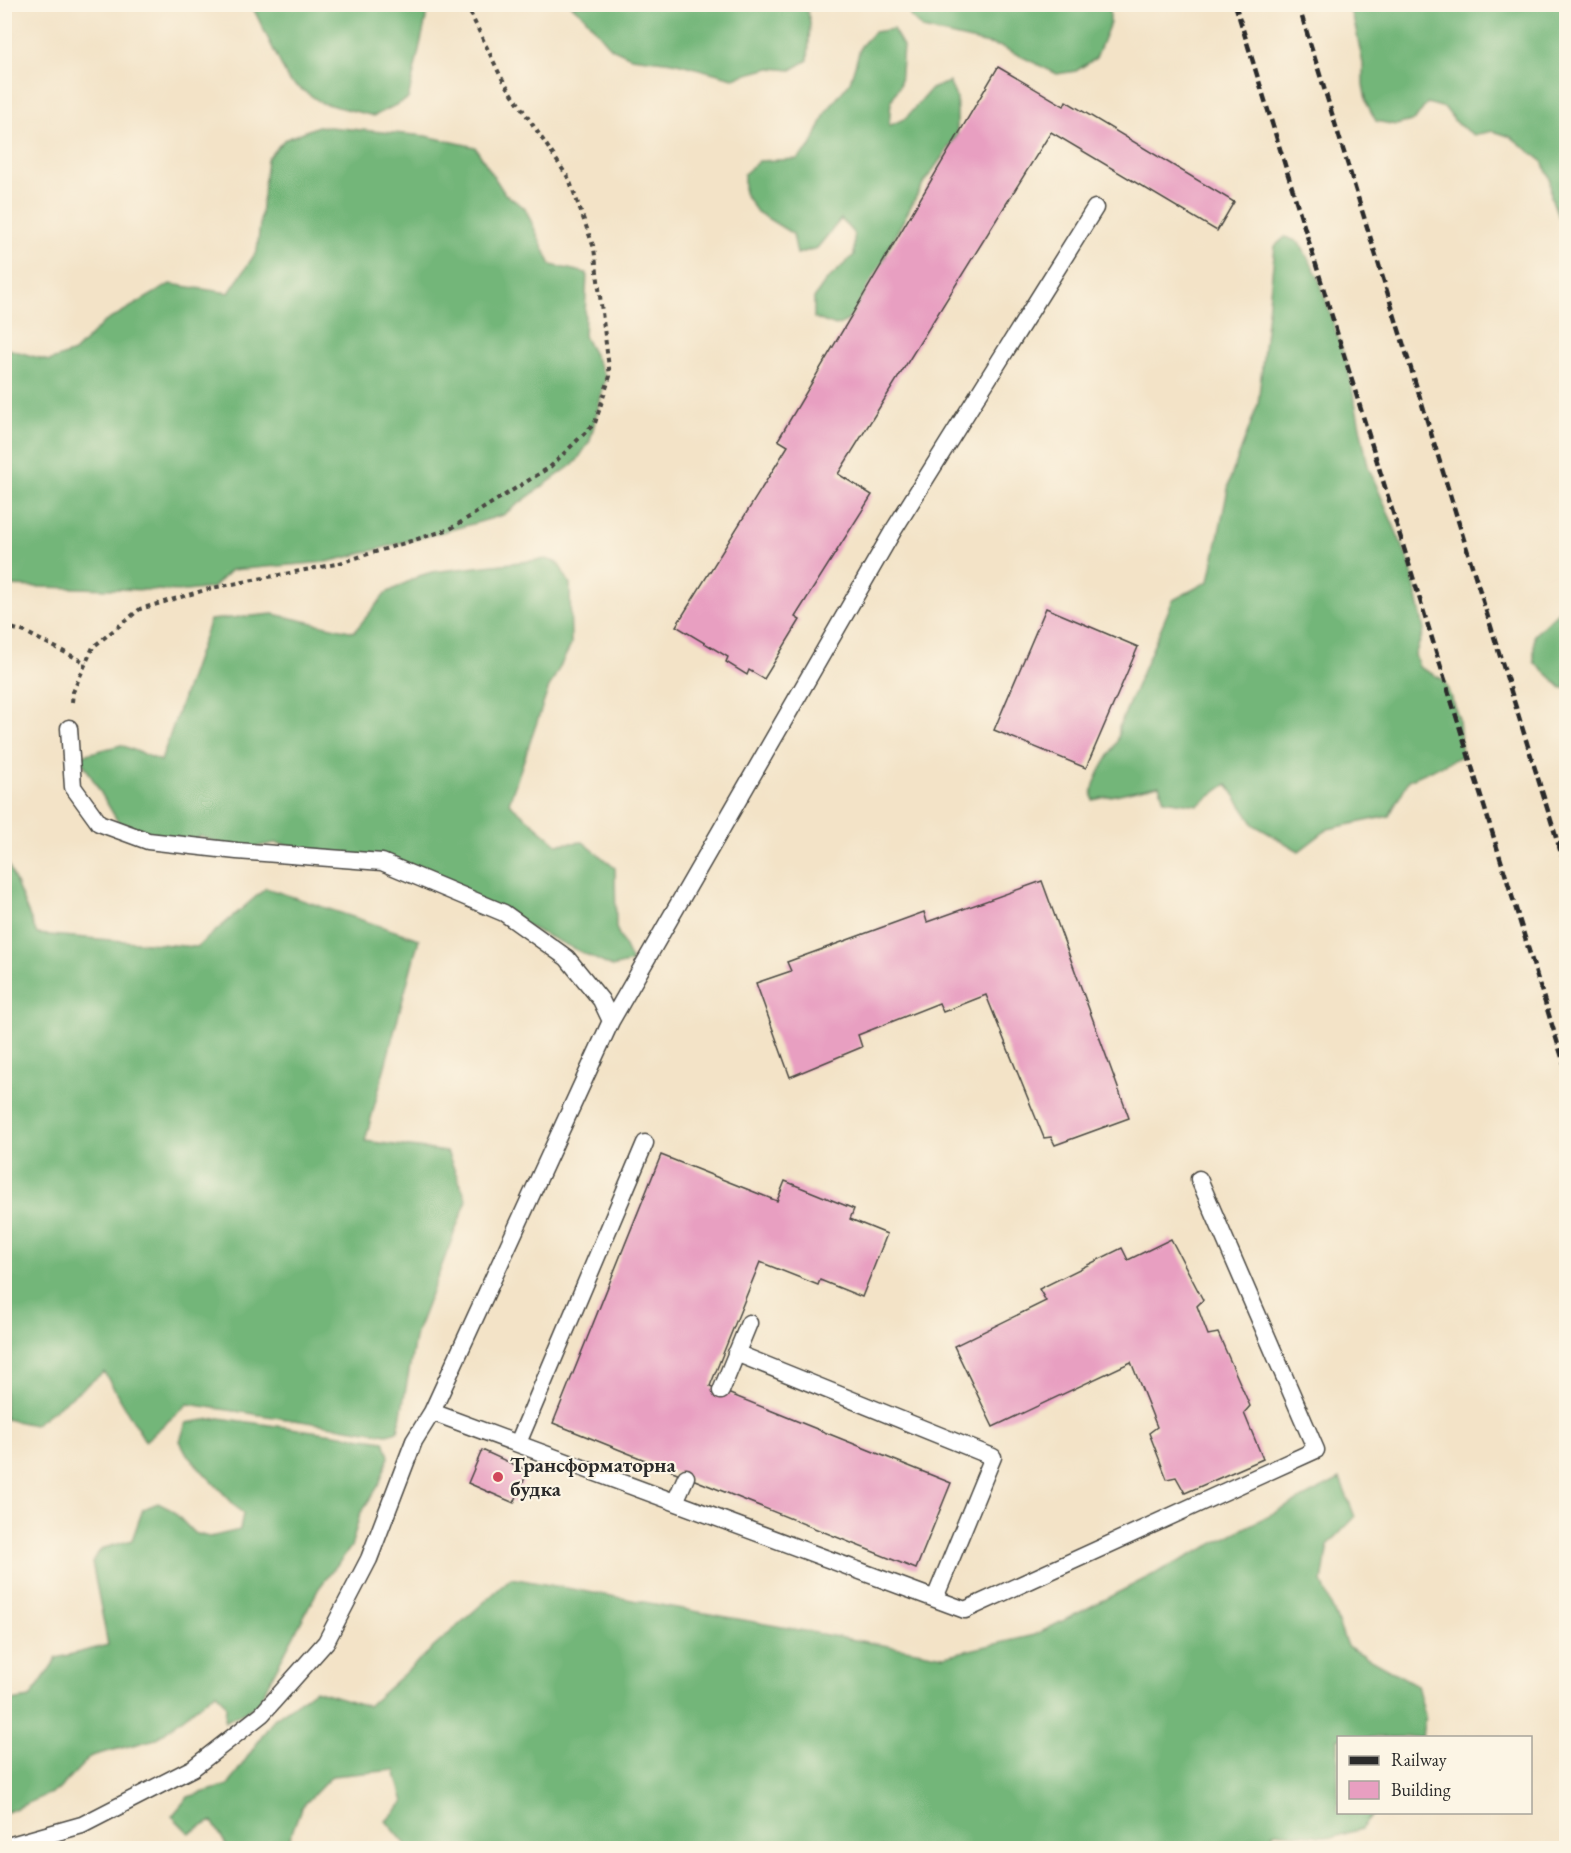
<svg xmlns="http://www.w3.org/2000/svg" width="1571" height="1853" font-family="'EB Garamond',serif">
<rect width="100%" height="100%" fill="#fcf5e5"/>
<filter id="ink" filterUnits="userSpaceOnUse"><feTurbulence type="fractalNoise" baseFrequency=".0167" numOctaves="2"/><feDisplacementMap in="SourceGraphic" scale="12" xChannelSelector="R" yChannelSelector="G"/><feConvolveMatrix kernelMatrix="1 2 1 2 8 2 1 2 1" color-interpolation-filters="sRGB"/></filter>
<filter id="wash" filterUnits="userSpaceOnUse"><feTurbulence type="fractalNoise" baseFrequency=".008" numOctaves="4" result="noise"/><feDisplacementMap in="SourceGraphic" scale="24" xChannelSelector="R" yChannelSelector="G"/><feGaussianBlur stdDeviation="1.35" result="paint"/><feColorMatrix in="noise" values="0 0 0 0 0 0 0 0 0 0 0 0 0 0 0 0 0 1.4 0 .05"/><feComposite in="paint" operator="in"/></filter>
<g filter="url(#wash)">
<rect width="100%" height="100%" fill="#f3e3c7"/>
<path fill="#73b679" stroke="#4f7052" stroke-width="1.5" d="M243 5H426L427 14 408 99 374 116 322 103 289 81 252 6Z
M571 5H806L810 22 808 60 791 70 770 68 733 78 673 62 631 57 611 48 584 16Z
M909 5H1110V23L1096 58 1076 71 1057 74 1002 47 923 29 910 16Z
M1348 5H1566V223L1558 216 1551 197 1550 179 1542 161 1511 137 1493 131 1474 135 1457 124 1445 108 1427 103 1415 120 1396 125 1376 121 1367 104 1363 85V64L1355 25Z
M893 29 903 46 900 85 891 101 889 126 906 118 931 89 949 82 957 99V136L923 184 887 251 870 310 836 326 814 318V298L825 282 854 255V234L841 219 817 248 797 254 793 234 757 212 744 193V174L759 161 797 159 811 146 826 112 850 82 861 46 874 32Z
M318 126 426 136 475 147 505 194 525 208 551 265 587 273 584 336 606 377 590 441 576 462 503 515 476 523 352 556 326 562 231 570 212 588 186 591 5 586V348L49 361 74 352 103 323 170 284 229 293 257 251 267 159 284 140Z
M1285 237 1299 242 1318 276 1348 368 1368 466 1410 564 1424 630 1415 655 1419 667 1444 680 1459 719 1462 756 1409 780 1389 816 1328 829 1299 851 1254 825 1227 784 1198 805 1164 800 1159 785 1093 800C1088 783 1110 757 1117 741 1119 737 1119 732 1119 727L1173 600 1209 581 1230 479 1258 404 1275 246Z
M547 559 558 563 570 584 571 645 548 690 509 803 557 844 583 842 615 868 616 928 632 962 612 967 413 871 382 862 275 843 237 851 201 836 185 845 124 832 79 756 121 745 161 761 210 620 273 614 354 632 386 593 419 576 432 572Z
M1566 604V688H1562L1534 662V635Z
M4 854 37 934 197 947 266 888 419 939 365 1141 447 1152 467 1200 416 1333 398 1431 387 1434 188 1404 145 1441 104 1372 34 1425 5 1419Z
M219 1418 384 1441 389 1456 379 1485 360 1514 351 1547 319 1588 257 1705 225 1722 226 1705 216 1692 156 1739 91 1756 58 1790 5 1813V1702L30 1698 57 1658 108 1645 92 1562 101 1549 132 1540 143 1509 158 1503 172 1510 194 1533 210 1537 240 1530 243 1514 188 1456 180 1441 186 1423Z
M1340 1479 1355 1517 1328 1545 1322 1582 1347 1646 1417 1685 1425 1716 1422 1737 1338 1738V1812L1374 1813 1361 1829 1334 1837 1273 1832 1270 1848H409L386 1821 404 1802 395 1770 332 1776 301 1808 288 1843 253 1848H228L212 1821 189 1833 172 1816 188 1797 228 1785 274 1719 315 1690 368 1706 511 1578 944 1656 1035 1635Z"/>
<g id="blocks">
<path fill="#e89fc1" d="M998 67 1064 106 1066 101 1234 202 1217 231 1051 132 838 474 872 495 795 617 800 620 764 679 749 670 747 675 726 662 728 657 676 626 788 446 778 440Z
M1046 608 1138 647 1086 768 994 730Z
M1042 881 1129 1118 1055 1145 1051 1137 1044 1138 986 995 943 1012 939 1003 858 1035 862 1047 790 1077 756 983 791 971 787 962 924 912 927 922Z
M661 1155 777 1201 785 1181 854 1209 850 1219 887 1234 862 1297 820 1280 818 1285 760 1262 710 1386 951 1483 916 1569 553 1423Z
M1171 1239 1203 1300 1197 1306 1208 1335 1218 1333 1250 1406 1244 1413 1263 1459 1185 1493 1176 1477 1167 1479 1149 1433 1157 1427 1131 1362 993 1427 954 1346 1046 1301 1039 1289 1122 1248 1128 1260Z
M482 1450 528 1471 514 1503 468 1483Z"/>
</g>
</g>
<g filter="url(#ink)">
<use href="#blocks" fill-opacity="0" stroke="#494742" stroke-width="1.5"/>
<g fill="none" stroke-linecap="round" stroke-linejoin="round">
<defs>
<path id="service" d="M69 728 73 787 99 823 148 841 237 851 382 862 504 913 567 958 601 1000 611 1021
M736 1353 993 1457 935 1598
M721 1391 749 1323
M432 1412 965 1610 1316 1450 1199 1179
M518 1443 645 1143
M675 1502 686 1477
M4 1847 82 1825 193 1768 262 1714 326 1642 369 1559 414 1441 432 1412 611 1021 893 531 1095 208"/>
</defs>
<use href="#service" stroke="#494742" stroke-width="19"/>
<path stroke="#494742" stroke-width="4" stroke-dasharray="4.5 4.5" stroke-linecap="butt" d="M4 626 25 632 86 663
M72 702 73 692 93 647 140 609 212 588 336 564 450 529 550 467 595 423 610 376 594 248 569 179 501 77 466 4"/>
<use href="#service" stroke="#fff" stroke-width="16"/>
<path stroke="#2b2b2b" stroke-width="4.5" stroke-dasharray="9 4.5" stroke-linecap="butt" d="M1235 4 1566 1070
M1298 4 1566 869"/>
</g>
</g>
<circle fill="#d1495b" stroke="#fcf5e5" stroke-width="2" cx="498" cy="1477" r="6"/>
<g text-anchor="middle" stroke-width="4.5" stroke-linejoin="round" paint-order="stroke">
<g font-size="21" font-weight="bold" fill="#2b2b2b" stroke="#fcf5e5" text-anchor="start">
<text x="510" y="1472">Трансформаторна<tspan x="510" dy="24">будка</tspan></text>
</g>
</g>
<rect width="1571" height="1853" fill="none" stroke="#fcf5e5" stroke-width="24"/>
<rect x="1337" y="1736" width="195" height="78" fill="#fcf5e5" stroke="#a8a49b" stroke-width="1.5"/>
<rect x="1349" y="1756" width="30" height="9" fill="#2b2b2b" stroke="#a8a49b" stroke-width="1.5"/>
<text x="1391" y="1766" font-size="18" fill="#2b2b2b">Railway</text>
<rect x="1349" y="1781" width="30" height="18" fill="#e89fc1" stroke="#a8a49b" stroke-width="1.5"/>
<text x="1391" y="1796" font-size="18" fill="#2b2b2b">Building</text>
</svg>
